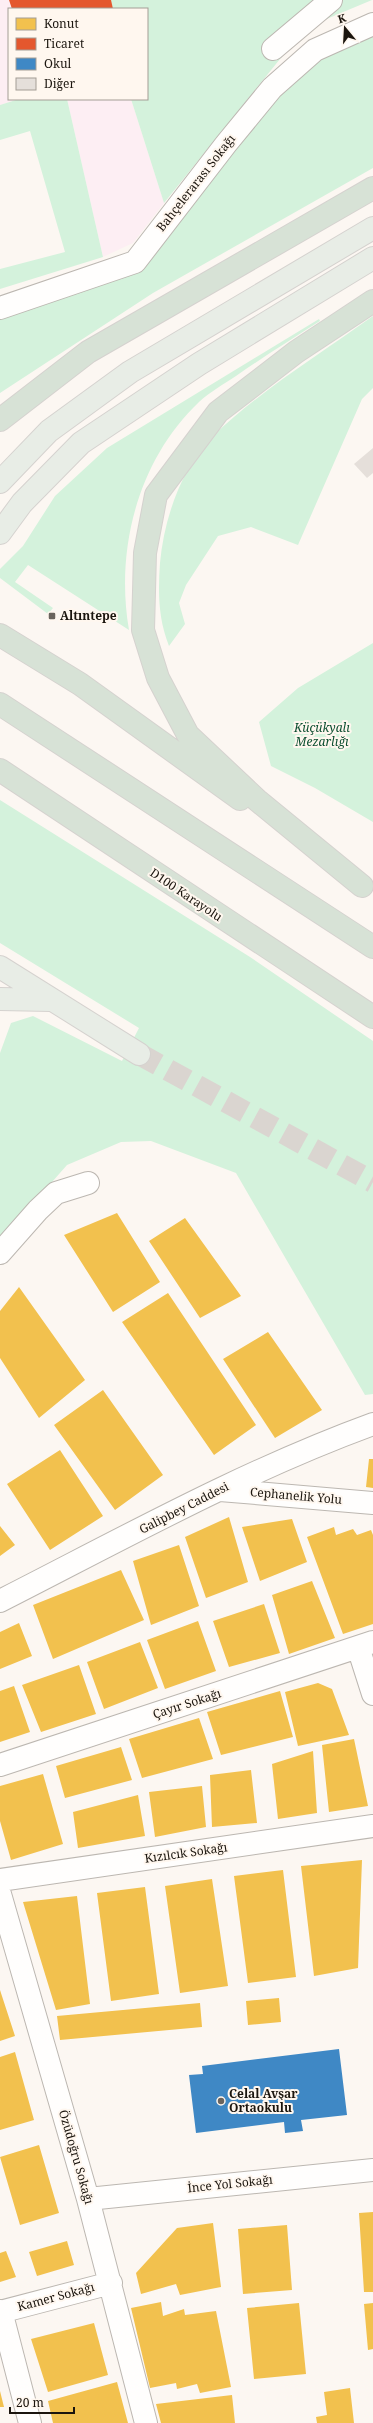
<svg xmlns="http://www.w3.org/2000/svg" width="373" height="2423" font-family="'Noto Serif',serif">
<rect width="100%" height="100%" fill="#fcf7f2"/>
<path fill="#fdeef3" d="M0 0H100L102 9H9V99H19L0 105Z
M67 99H131L164 203 133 243 103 257Z"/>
<path fill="#d4f2dc" d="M100 0H372L305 28 164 203 131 99H147V9H102Z
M373 20V168L153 293 0 393V308L135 262 315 50Z
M19 99H67L103 257 0 289V269L65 252 30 131 0 140V105Z
M373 316V388L362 399 298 545 251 527 218 536 186 585 179 603 185 624 169 646C158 618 158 592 160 563 164 519 181 468 213 436 261 390 320 354 373 316Z
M319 319 320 321C292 339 263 357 236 376 224 384 210 392 199 402 138 460 115 549 129 630L28 565 15 582 53 608 48 614 0 578V569L23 546 55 496 107 448Z
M373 643V822L315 788 271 766 259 722 298 688Z
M0 800 250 957 373 1041V1394L365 1395 236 1173 151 1141 121 1142 67 1165 0 1241V1053L11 1023 33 1016 122 1061 139 1028 0 943Z"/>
<path fill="#f2c14e" d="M117 1213 160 1282 113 1312 64 1235Z
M185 1218 241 1296 200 1318 149 1241Z
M19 1287 85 1380 39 1418 0 1358V1311Z
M168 1293 256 1425 214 1455 122 1322Z
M268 1332 322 1410 275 1438 223 1359Z
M103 1390 163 1475 115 1510 54 1425Z
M60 1450 103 1516 50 1550 7 1484Z
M369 1459H373V1488L366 1487Z
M229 1517 248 1582 206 1598 185 1537Z
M292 1519 307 1562 260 1581 242 1527Z
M0 1526 15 1545 0 1556Z
M334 1527 336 1535 353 1529 357 1535 371 1530 373 1535V1624L343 1634 307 1537Z
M179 1545 199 1606 151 1625 133 1561Z
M121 1570 144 1620 53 1659 33 1605Z
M312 1581 335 1638 289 1654 272 1595Z
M264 1604 280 1653 229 1667 213 1621Z
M198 1621 216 1671 165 1689 147 1640Z
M19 1623 32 1656 0 1669V1632Z
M140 1642 158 1688 104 1709 87 1662Z
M79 1665 96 1714 41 1732 22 1685Z
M318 1683 332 1689 349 1735 298 1746 285 1692Z
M14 1686 30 1732 0 1742V1691Z
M280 1691 293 1737 221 1755 207 1712Z
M199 1718 213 1759 142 1778 129 1739Z
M354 1739 368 1806 329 1812 322 1745Z
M121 1747 132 1780 65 1798 56 1766Z
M313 1751 317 1813 278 1819 272 1764Z
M251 1770 257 1823 212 1827 210 1775Z
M43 1774 63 1844 11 1860 0 1821V1786Z
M202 1786 206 1827 155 1837 149 1792Z
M138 1795 145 1836 78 1848 73 1812Z
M362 1860 358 1968 314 1976 301 1866Z
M283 1870 296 1977 248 1983 234 1876Z
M212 1879 228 1986 180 1993 165 1886Z
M145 1887 159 1994 111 2001 97 1893Z
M77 1896 90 2004 56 2010 23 1902Z
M0 1990 15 2036 0 2041Z
M279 1998 281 2022 248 2025 246 2001Z
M200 2003 202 2027 60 2040 57 2016Z
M15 2052 34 2120 0 2130V2057Z
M39 2145 59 2213 20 2225 0 2157Z
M373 2212V2292H364L359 2213Z
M213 2223 221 2287 180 2295 176 2284 141 2294 136 2273 177 2228Z
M287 2225 292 2290 243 2294 238 2229Z
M67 2241 74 2265 37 2276 29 2252Z
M6 2251 16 2277 0 2282V2253Z
M161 2302 163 2316 184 2309 185 2315 216 2311 231 2387 200 2393 197 2384 177 2389 176 2383 150 2388 131 2308Z
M299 2303 306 2374 254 2379 247 2308Z
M373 2303V2349L368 2350 364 2304Z
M94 2323 108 2375 48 2392 31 2339Z
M117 2382 128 2423H53L48 2401Z
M350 2388 354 2423H317L316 2417 327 2415 324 2392Z
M0 2391 4 2407H0Z
M232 2395 235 2423H161L156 2404Z"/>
<path fill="#e4572e" d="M9 0H111L113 9H12Z"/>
<path fill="#3f88c5" d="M339 2049 347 2115 301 2120 303 2131 285 2133 284 2122 196 2133 189 2075 203 2074 202 2066Z"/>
<path fill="#e5dfda" d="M373 448V473L367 478 354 464Z"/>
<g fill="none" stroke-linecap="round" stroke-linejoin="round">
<path stroke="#dad5d0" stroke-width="22" stroke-dasharray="22 11" stroke-linecap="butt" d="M139 1054 373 1182"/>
<defs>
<path id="minor" d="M273 49 331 0
M0 308 135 262 226 144 272 88 315 50 373 24
M0 1253 38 1210 56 1193 88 1183
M220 1490 373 1503
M0 1601C122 1539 244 1471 373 1424
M358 1647 373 1694
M0 1765 373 1642
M0 1880 373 1826
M0 1894 88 2199 146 2423
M88 2199 373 2170
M1 2311 30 2423
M0 2312 111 2283"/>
<path id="major" d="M0 482 49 431 130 372 373 228
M0 533 22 503 81 443 199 364 373 258
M0 967 139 1054
M0 999 51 1000"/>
<path id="highway" d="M0 420 88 352 373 188
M0 635 80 684 240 799
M0 704 373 947
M0 770 373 1017
M362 886 257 800 188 735 158 678 143 630 145 553 156 495 218 412 296 352 373 301"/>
</defs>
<use href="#minor" stroke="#bcb7b1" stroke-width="24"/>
<use href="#major" stroke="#d5d2cf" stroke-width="24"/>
<use href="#highway" stroke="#d5d2cf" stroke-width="24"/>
<use href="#minor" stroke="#fffefd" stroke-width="22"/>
<use href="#major" stroke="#e8ede6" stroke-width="22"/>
<use href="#highway" stroke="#d7e2d6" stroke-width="22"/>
</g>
<g fill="#6a645e" stroke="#fff7ef" stroke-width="1.5">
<rect x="48" y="612" width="8" height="8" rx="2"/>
<circle cx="221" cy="2101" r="4"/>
</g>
<g text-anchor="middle" stroke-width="4" stroke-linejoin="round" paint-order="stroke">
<g font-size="12" fill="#1b150e" stroke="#fff7ef">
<text transform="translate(196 183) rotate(-52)" y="4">Bahçelerarası Sokağı</text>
<text transform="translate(186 895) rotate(34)" y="4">D100 Karayolu</text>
<text transform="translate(296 1496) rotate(5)" y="4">Cephanelik Yolu</text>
<text transform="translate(184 1508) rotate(-27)" y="4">Galipbey Caddesi</text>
<text transform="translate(187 1704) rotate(-18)" y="4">Çayır Sokağı</text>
<text transform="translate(186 1853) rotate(-8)" y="4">Kızılcık Sokağı</text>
<text transform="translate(76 2157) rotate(74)" y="4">Özüdoğru Sokağı</text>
<text transform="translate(230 2184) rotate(-6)" y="4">İnce Yol Sokağı</text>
<text transform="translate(56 2297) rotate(-15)" y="4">Kamer Sokağı</text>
</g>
<g font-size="12" font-weight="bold" fill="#1b150e" stroke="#fff7ef" text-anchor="start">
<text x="60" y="620">Altıntepe</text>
<text x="229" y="2098">Celal Avşar<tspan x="229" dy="14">Ortaokulu</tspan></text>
</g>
<g font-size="12" font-style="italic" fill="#0b4e2f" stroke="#fff7ef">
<text x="322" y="732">Küçükyalı<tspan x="322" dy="14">Mezarlığı</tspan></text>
</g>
</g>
<rect x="8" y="8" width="140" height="92" fill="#fff7ef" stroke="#a49d95"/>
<rect x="16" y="18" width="20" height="12" fill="#f2c14e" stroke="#a49d95"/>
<text x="44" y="28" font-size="12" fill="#1b150e">Konut</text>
<rect x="16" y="38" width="20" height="12" fill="#e4572e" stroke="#a49d95"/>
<text x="44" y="48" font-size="12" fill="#1b150e">Ticaret</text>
<rect x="16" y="58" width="20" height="12" fill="#3f88c5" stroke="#a49d95"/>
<text x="44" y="68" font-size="12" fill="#1b150e">Okul</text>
<rect x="16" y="78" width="20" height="12" fill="#e5dfda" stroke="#a49d95"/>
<text x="44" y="88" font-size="12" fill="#1b150e">Diğer</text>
<g transform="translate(345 28) rotate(342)" stroke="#fff7ef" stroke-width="3" paint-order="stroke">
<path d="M0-3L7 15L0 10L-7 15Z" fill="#1b150e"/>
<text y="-6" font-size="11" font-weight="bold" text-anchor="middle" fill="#1b150e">K</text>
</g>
<path d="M10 2407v6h64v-6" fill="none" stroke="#1b150e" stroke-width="2"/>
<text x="16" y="2407" font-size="12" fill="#1b150e" stroke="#fff7ef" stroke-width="3" paint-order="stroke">20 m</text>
</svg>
